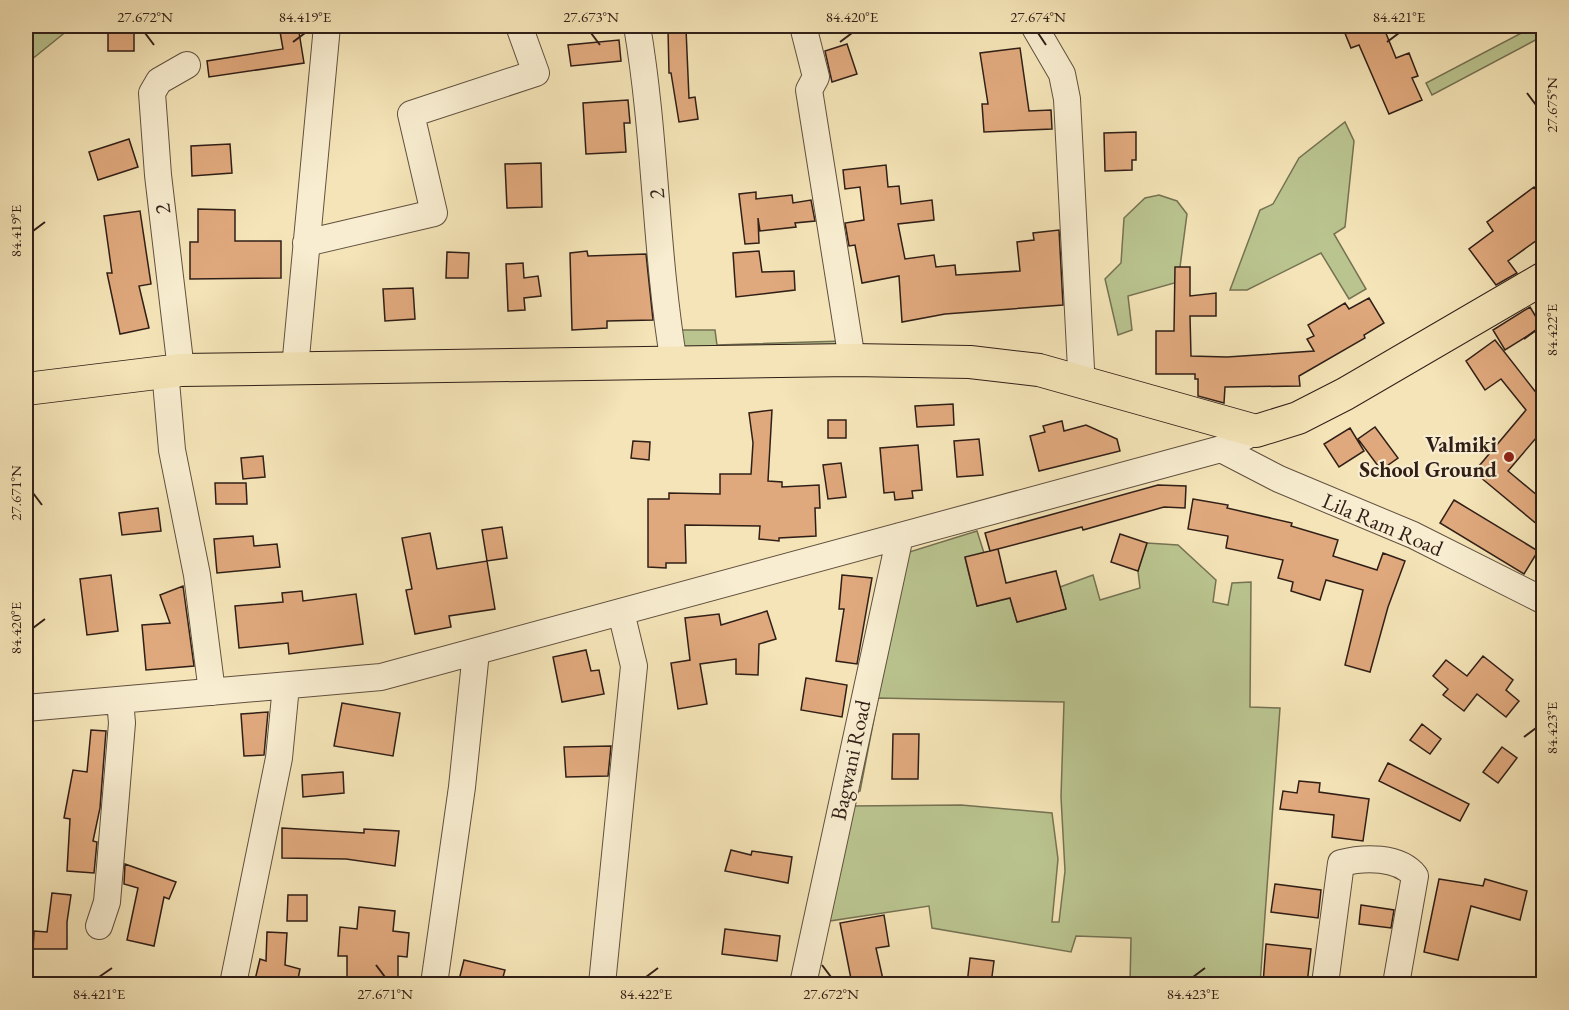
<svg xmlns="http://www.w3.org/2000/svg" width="1569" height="1010" font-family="'EB Garamond',serif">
<rect width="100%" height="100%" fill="#f4e4b7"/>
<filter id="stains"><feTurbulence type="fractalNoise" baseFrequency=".00333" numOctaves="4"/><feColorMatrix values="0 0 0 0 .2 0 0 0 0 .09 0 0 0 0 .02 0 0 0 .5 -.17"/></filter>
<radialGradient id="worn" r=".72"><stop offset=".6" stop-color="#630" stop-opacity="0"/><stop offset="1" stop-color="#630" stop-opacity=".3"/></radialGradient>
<path fill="#bac48f" stroke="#757253" stroke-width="1.5" d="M26 26H73L26 64Z
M1535 26H1543V36L1432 95 1426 83Z
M1345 122 1354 141 1345 227 1334 234 1366 289 1349 299 1321 253 1247 290H1230L1260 210 1273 204 1299 158Z
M1159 195 1177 201 1187 214 1178 282 1128 296 1132 330 1118 335 1105 279 1121 263 1124 218 1145 198Z
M678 330H715L717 345 842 341 846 346 690 354 679 345Z
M977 531 984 553 965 558 977 606 1010 598 1017 622 1066 609 1060 587 1093 575 1100 600 1140 588 1138 571 1147 543 1178 545 1216 580 1213 602 1228 605 1232 583 1251 582 1250 707 1280 708 1260 984H1130L1131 938 1076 936 1071 952 932 928 929 906 823 922 851 806 961 805 1052 813 1058 859 1052 922H1059L1065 871 1061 797 1064 702 878 698 860 791 850 792 906 553Z"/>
<path fill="#e0a97d" stroke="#301f17" stroke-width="1.5" d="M108 26H134V51H108Z
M279 26H298L304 63 209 77 207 61 283 49Z
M1342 26H1383L1396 58 1409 53 1418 76 1412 78 1422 100 1389 114 1359 45 1351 48Z
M686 29 689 98 695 97 698 119 679 122 671 73H669L668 30Z
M619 40 621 61 571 66 568 45Z
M847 44 857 74 832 82 825 51Z
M1020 48 1029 111 1051 110 1052 129 984 132 982 104H988L980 53Z
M628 100 630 123H624L626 152 586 154 583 103Z
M1136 132V160H1132V170L1105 171 1104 133Z
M129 139 138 167 98 180 89 152Z
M230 144 232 173 192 176 191 146Z
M541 163 542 207 507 208 505 164Z
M886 165 888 187 899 186 901 204 932 200 934 220 898 224 905 259 934 255 936 267 955 265 956 275 1020 271 1017 242 1034 240 1033 233 1059 230 1063 305 945 314 902 322 899 276 862 283 855 245 849 246 845 223 864 220 860 187 845 189 843 170Z
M1534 187 1544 201V235L1508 261 1517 273 1496 285 1469 249 1493 231 1487 222Z
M756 192V199L792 195 793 203 811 200 815 221 795 223 796 227 760 231 758 218 759 243 745 244 739 194Z
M198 209 235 210V241H281V278L190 279V242H198Z
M140 211 151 284 139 286 149 328 120 334 107 273H112L104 216Z
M587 251 588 256 646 254 653 320 607 321V328L572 330 570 253Z
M759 251 762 272 794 271 795 290 736 297 733 253Z
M447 252 469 253 468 278H446Z
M523 263 524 278 538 276 541 296 524 298 525 310 508 311 506 264Z
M1175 267H1190V296L1216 293V316H1190L1191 356 1227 357 1314 351 1307 339 1314 336 1308 325 1345 303 1349 309 1369 298 1384 323 1364 335 1365 338 1299 376 1300 386 1225 387 1224 403 1198 396V379H1195V374H1156V331H1174Z
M413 288 415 319 385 321 383 289Z
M1530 307 1542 327 1505 350 1493 330Z
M1495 340 1538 395 1544 389V433L1542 431 1508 471 1544 501V530L1474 472 1526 410 1501 379 1485 390 1466 361Z
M953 404 954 425 917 427 915 406Z
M772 410 768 481 782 482V487L819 485 820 508H815L816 536 779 538V541L759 539 760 526 685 525 686 563H666V568L648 567V499H669V493L720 494V474H751L753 443 749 413Z
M828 420H846V438H828Z
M1062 421 1064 431 1086 425 1117 439 1120 451 1039 471 1030 436 1045 432 1043 426Z
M1375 427 1398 458 1381 470 1358 439Z
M1350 428 1364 451 1339 467 1324 444Z
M979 439 983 475 957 477 954 441Z
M633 441 650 442 649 460 631 458Z
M918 445 922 490 912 491 913 498 895 500 894 492 884 493 880 448Z
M263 456 265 477 243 479 241 458Z
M841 463 846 497 828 499 823 465Z
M215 483H246L247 504H216Z
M1158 485 1186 486 1185 508 1164 507 1083 530 1082 527 990 551 985 533Z
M1193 499 1228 505 1227 508 1292 523 1291 526 1338 540 1333 556 1377 570 1383 553 1405 561 1388 607 1370 672 1345 665 1363 590 1326 580 1320 600 1291 591 1293 582 1278 578 1283 560 1226 548 1228 536 1188 529Z
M1454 500 1538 551 1524 574 1440 523Z
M158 508 161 531 122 535 119 513Z
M502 527 507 558 487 561 482 530Z
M430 533 437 569 487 561 495 609 449 616 451 627 415 634 406 590 412 589 402 538Z
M1120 534 1147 543 1138 571 1111 562Z
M253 536 254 546 277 544 280 567 217 573 214 539Z
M998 549 1006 583 1056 571 1066 609 1017 622 1010 598 977 606 965 557Z
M111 575 118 631 87 635 80 579Z
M842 575 872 578 857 664 836 661 844 609H839Z
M183 586 194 666 146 670 142 625 170 623 160 595Z
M302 591 303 601 356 594 363 644 289 654 288 643 239 648 235 606 283 602 282 593Z
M767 611 776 639 759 644 758 675 736 674V659L700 664 707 704 678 709 671 663 690 660 685 618 719 614 721 625Z
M586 650 591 671 599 670 604 694 562 702 553 657Z
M1483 656 1513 680 1506 690 1519 701 1506 717 1477 694 1464 711 1443 695 1448 689 1433 676 1446 660 1467 676Z
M806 678 847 685 842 717 801 710Z
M342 703 400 713 393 756 334 746Z
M268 712 264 755 244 756 241 714Z
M1422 724 1441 739 1430 754 1410 740Z
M91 730 106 731 100 808 93 841 97 842 94 873 67 871 70 819 64 818 73 770 87 772Z
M893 734H919L918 779H892Z
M611 746 608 776 566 777 564 747Z
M1502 747 1517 758 1498 783 1483 772Z
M1388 763 1469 804 1460 821 1379 781Z
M343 772 344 793 303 797 302 775Z
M1299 781 1320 783 1319 792 1369 799 1363 841 1332 837 1334 815 1280 809 1283 791 1297 793Z
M282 828 364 833V829L399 831 395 866 346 859 282 858Z
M731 850 751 855 752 851 792 857 788 883 725 871Z
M125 864 176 882 169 899 164 897 154 946 127 940 138 888 124 884Z
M1439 879 1483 886 1485 879 1527 891 1520 920 1471 906 1458 960 1424 952Z
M1275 884 1321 890 1318 918 1271 912Z
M52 893 71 895 67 922V949H33L34 931 47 932Z
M288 895H307V921H287Z
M1361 905 1394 910 1391 928 1359 924Z
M359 907 395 911 393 931 409 933 407 957 398 956V984H347V956H338L340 927 357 929Z
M884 915 889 946 876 948 884 984H852L840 923Z
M725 929 780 936 777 961 722 954Z
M267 932 287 933 285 965 300 969 297 984H254L260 959 266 961Z
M1266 944 1311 949 1307 984H1263Z
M970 958 994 961 991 984H967Z
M464 960 505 970 501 984H458Z"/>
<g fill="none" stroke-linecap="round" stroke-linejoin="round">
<defs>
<path id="minor" d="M637 26C656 137 655 251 674 363
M803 26 816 77 809 90 852 360
M1034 26 1062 74 1067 99 1081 369 1077 381
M306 243 434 213 411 114 536 73 519 26
M295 368 327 26
M165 370 172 450 197 575 212 692
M181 370 158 175 152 93 159 81 187 65
M1221 449 1279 479 1413 535 1544 601
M26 708 381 677 1221 449 1256 431
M99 926 107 902 122 723 120 700
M233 984 279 758 286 686
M434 984 462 787 476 652
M602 984 634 666 621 612
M803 984 900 536
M1325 984 1341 863C1364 857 1399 856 1415 876L1396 984"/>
<path id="major" d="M26 389 181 370 852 360 970 362 1039 370 1256 431 1298 418 1345 394 1544 278"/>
</defs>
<use href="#minor" stroke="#61503f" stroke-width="28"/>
<use href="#major" stroke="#301f17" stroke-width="34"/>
<use href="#minor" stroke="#f8edd0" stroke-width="26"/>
<use href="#major" stroke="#f4e4b7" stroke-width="32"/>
</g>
<path fill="none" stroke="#301f17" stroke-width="2" d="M145 33 154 45M591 33 600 45M1038 33 1046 45M293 42 305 33M840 42 852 33M1387 42 1399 33M1527 93 1536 105M33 231 45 222M1524 339 1536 330M33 493 42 505M33 628 45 619M1524 737 1536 728M376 965 385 977M822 965 831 977M99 977 112 968M646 977 658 968M1193 977 1205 968"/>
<circle fill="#8f2418" stroke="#f8edd0" stroke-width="2" cx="1509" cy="457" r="6"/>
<g text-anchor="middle" stroke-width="4.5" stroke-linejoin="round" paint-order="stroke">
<g font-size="22" fill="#301f17" stroke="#f8edd0">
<text transform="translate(656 194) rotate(-95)" y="8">2</text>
<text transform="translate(162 209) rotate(-97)" y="8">2</text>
<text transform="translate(1383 524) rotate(23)" y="8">Lila Ram Road</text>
<text transform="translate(850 760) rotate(-78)" y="8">Bagwani Road</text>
</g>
<g font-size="22" font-weight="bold" fill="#301f17" stroke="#f8edd0" text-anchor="end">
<text x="1497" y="452">Valmiki<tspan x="1497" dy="25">School Ground</tspan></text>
</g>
</g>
<rect width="1569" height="1010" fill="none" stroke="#f4e4b7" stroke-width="66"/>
<rect x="33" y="33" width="1503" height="944" fill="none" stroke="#301f17" stroke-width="2"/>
<g font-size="15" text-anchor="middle" fill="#301f17">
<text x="145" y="22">27.672°N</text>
<text x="305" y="22">84.419°E</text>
<text x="591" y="22">27.673°N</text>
<text x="852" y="22">84.420°E</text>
<text x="1038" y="22">27.674°N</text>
<text x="1399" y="22">84.421°E</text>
<text transform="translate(1552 105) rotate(-90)" y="5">27.675°N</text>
<text transform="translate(16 231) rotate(-90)" y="5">84.419°E</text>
<text transform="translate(1552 330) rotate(-90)" y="5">84.422°E</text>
<text transform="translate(16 493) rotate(-90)" y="5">27.671°N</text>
<text transform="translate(16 628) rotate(-90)" y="5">84.420°E</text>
<text transform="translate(1552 728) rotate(-90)" y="5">84.423°E</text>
<text x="99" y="999">84.421°E</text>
<text x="385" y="999">27.671°N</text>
<text x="646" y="999">84.422°E</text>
<text x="831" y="999">27.672°N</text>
<text x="1193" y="999">84.423°E</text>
</g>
<rect width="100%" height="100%" filter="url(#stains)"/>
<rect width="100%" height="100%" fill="url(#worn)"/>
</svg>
